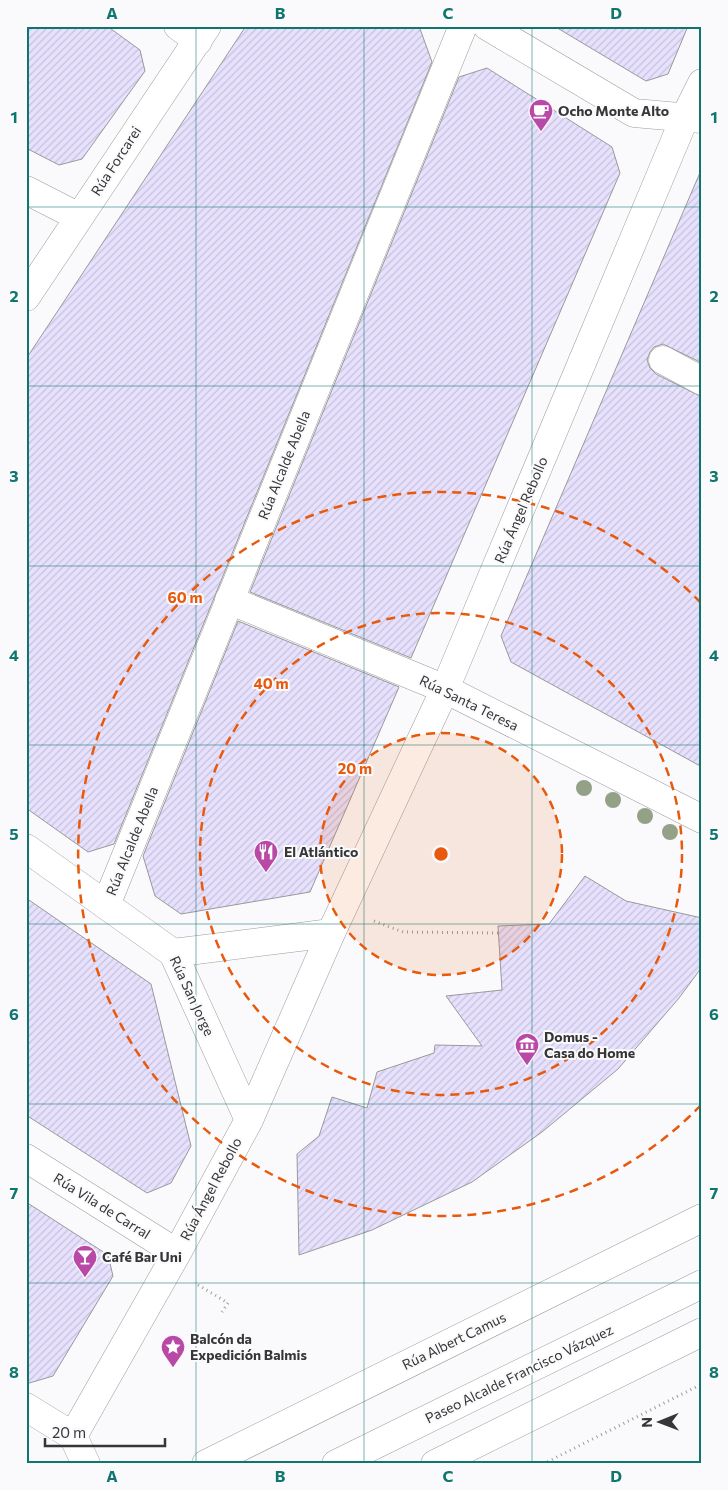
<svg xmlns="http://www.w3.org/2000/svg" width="728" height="1490" font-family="Commissioner,sans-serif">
<defs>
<pattern id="building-hatch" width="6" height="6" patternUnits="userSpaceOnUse" patternTransform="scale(1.25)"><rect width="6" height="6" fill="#e7e1fe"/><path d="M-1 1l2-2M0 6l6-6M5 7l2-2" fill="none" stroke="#c7c2da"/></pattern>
</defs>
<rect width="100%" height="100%" fill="#fafafc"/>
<path fill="url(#building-hatch)" stroke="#99999b" d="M26 26H107L140 50 145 71 82 159 59 165 26 148Z
M246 26H419L432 62 114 844 88 852 26 808V359Z
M554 26H688L668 74 646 81Z
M487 68 612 147 620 173 411 658 250 592 459 77Z
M702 168V363L663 344 654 347 650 352 647 360 650 368 656 374 702 397V767L511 662 501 636Z
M238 621 399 687 310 892 181 914 155 896 143 856Z
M585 876 626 901 702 918V967L679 998 618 1069 542 1132 472 1182 372 1230 299 1255 297 1154 319 1136 332 1097 367 1108 377 1072 434 1053 435 1045 482 1046 446 996 502 990 498 926 549 924Z
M26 898 151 984 191 1146 171 1183 147 1193 26 1115Z
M26 1202 108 1255 113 1276 53 1376 26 1384Z"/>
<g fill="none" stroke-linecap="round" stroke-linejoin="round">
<defs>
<path id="pedestrian" d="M229 600 445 689"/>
<path id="minor" d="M178 26 198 41
M487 26 634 113 702 119
M26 190 79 217
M26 297 207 26
M663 360 702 381
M445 689 702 819
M26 848 173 953 249 1120
M106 905 463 26
M173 953 331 933
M26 1158 177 1253
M26 1407 73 1436
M73 1436 177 1253 249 1120 331 933 445 689 685 117 702 83
M73 1436 86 1464
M206 1464 702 1218"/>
<path id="secondary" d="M336 1464 702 1284
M435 1464 702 1332"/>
</defs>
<use href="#pedestrian" stroke="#9d9d9f" stroke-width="29"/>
<use href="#minor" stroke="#9d9d9f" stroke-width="29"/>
<use href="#secondary" stroke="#9d9d9f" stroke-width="29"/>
<path stroke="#9d9d9f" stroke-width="3" stroke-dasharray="1 4" stroke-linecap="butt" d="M374 921 403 932 498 933
M198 1285 228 1303 222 1312
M543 1464 702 1384"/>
<use href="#pedestrian" stroke="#fff" stroke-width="28"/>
<use href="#minor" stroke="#fff" stroke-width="28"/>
<use href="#secondary" stroke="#fff" stroke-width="28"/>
</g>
<g fill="#94a187">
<circle cx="584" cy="788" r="8"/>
<circle cx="613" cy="800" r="8"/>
<circle cx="645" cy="816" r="8"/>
<circle cx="670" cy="832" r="8"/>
</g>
<path fill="none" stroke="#0f766e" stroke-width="1" stroke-opacity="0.55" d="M196 26V1464M364 26V1464M532 26V1464M26 207H702M26 386H702M26 566H702M26 745H702M26 924H702M26 1104H702M26 1283H702"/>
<circle cx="441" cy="854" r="121" fill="#e8590c" fill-opacity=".12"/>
<g fill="none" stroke="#e8590c" stroke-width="2.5" stroke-dasharray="9 6">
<circle cx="441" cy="854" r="121"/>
<circle cx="441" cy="854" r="241"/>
<path d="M701 1105A362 362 0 1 1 701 603"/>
</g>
<defs>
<symbol id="cafe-pin" viewBox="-11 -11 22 30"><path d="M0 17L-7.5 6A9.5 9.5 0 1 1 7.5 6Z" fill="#b849a6" stroke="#fafafc"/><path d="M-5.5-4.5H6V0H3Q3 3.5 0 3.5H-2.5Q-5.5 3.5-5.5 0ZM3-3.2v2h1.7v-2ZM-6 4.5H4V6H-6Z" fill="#fff"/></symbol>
<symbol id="restaurant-pin" viewBox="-11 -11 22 30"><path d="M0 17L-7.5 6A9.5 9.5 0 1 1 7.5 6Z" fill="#b849a6" stroke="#fafafc"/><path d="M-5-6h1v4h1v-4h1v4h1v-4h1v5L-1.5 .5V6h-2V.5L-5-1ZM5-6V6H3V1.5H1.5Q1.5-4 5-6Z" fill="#fff"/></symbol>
<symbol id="museum-pin" viewBox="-11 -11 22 30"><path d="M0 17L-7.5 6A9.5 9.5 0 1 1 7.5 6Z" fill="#b849a6" stroke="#fafafc"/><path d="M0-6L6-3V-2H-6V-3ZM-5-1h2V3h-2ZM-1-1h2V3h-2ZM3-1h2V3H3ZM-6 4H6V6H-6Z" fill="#fff"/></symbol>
<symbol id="bar-pin" viewBox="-11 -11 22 30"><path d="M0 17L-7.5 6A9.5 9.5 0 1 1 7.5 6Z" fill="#b849a6" stroke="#fafafc"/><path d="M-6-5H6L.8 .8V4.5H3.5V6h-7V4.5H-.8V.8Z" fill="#fff"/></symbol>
<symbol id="sight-pin" viewBox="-11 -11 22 30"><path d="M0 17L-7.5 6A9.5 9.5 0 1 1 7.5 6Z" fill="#b849a6" stroke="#fafafc"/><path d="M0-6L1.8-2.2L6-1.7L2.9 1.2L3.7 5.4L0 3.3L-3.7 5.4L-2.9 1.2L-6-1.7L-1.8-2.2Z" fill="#fff"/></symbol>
</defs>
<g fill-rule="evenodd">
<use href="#cafe-pin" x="527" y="97" width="28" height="38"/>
<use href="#restaurant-pin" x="252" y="838" width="28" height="38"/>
<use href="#museum-pin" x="513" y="1031" width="28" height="38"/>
<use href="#bar-pin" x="71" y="1243" width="28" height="38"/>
<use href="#sight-pin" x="159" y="1333" width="28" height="38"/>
</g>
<g text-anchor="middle" stroke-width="4" stroke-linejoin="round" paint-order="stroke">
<g font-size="14" font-weight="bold" fill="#363637" stroke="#fafafc" text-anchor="start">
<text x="558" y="116">Ocho Monte Alto</text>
<text x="284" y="857">El Atlántico</text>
<text x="544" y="1042">Domus -<tspan x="544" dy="16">Casa do Home</tspan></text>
<text x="102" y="1262">Café Bar Uni</text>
<text x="190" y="1344">Balcón da<tspan x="190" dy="16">Expedición Balmis</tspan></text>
</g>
<g font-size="14" fill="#363637" stroke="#fafafc">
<text transform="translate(116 161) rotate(-57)" y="5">Rúa Forcarei</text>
<text transform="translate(284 465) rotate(-68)" y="5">Rúa Alcalde Abella</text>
<text transform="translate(521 510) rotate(-67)" y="5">Rúa Ángel Rebollo</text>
<text transform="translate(469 703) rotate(26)" y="5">Rúa Santa Teresa</text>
<text transform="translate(132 841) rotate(-68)" y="5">Rúa Alcalde Abella</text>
<text transform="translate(192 996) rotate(65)" y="5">Rúa San Jorge</text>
<text transform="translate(211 1189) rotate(-62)" y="5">Rúa Ángel Rebollo</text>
<text transform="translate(102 1206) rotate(32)" y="5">Rúa Vila de Carral</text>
<text transform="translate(454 1341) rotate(-26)" y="5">Rúa Albert Camus</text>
<text transform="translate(519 1374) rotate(-26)" y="5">Paseo Alcalde Francisco Vázquez</text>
</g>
</g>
<circle cx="441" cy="854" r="8" fill="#e8590c" stroke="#fafafc" stroke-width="2.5"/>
<g font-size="15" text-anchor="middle" font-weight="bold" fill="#e8590c" stroke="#fafafc" stroke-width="4" stroke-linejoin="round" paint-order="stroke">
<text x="185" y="603">60 m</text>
<text x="271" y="689">40 m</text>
<text x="355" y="774">20 m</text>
</g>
<rect width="728" height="1490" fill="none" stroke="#fafafc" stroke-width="55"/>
<g transform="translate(660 1422) rotate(269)" stroke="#fafafc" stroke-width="4" paint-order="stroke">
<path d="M0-4L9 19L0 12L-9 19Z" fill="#363637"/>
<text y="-8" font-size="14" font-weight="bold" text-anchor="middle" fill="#363637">N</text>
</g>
<path d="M45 1438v8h120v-8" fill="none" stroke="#363637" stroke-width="2.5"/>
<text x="52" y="1438" font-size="15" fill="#363637" stroke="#fafafc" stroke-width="4" paint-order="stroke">20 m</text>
<rect x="28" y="28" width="672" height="1434" fill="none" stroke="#0f766e" stroke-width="2"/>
<g font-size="16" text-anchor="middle" font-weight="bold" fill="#0f766e">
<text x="112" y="19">A</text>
<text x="280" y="19">B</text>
<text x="448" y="19">C</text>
<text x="616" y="19">D</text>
<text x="14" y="123">1</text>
<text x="714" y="123">1</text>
<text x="14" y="302">2</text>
<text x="714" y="302">2</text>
<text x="14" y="482">3</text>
<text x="714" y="482">3</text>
<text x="14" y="661">4</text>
<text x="714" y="661">4</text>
<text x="14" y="840">5</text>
<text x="714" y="840">5</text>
<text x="14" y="1020">6</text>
<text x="714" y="1020">6</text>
<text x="14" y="1199">7</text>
<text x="714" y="1199">7</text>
<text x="14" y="1378">8</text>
<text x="714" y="1378">8</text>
<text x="112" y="1482">A</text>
<text x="280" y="1482">B</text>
<text x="448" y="1482">C</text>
<text x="616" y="1482">D</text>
</g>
</svg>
